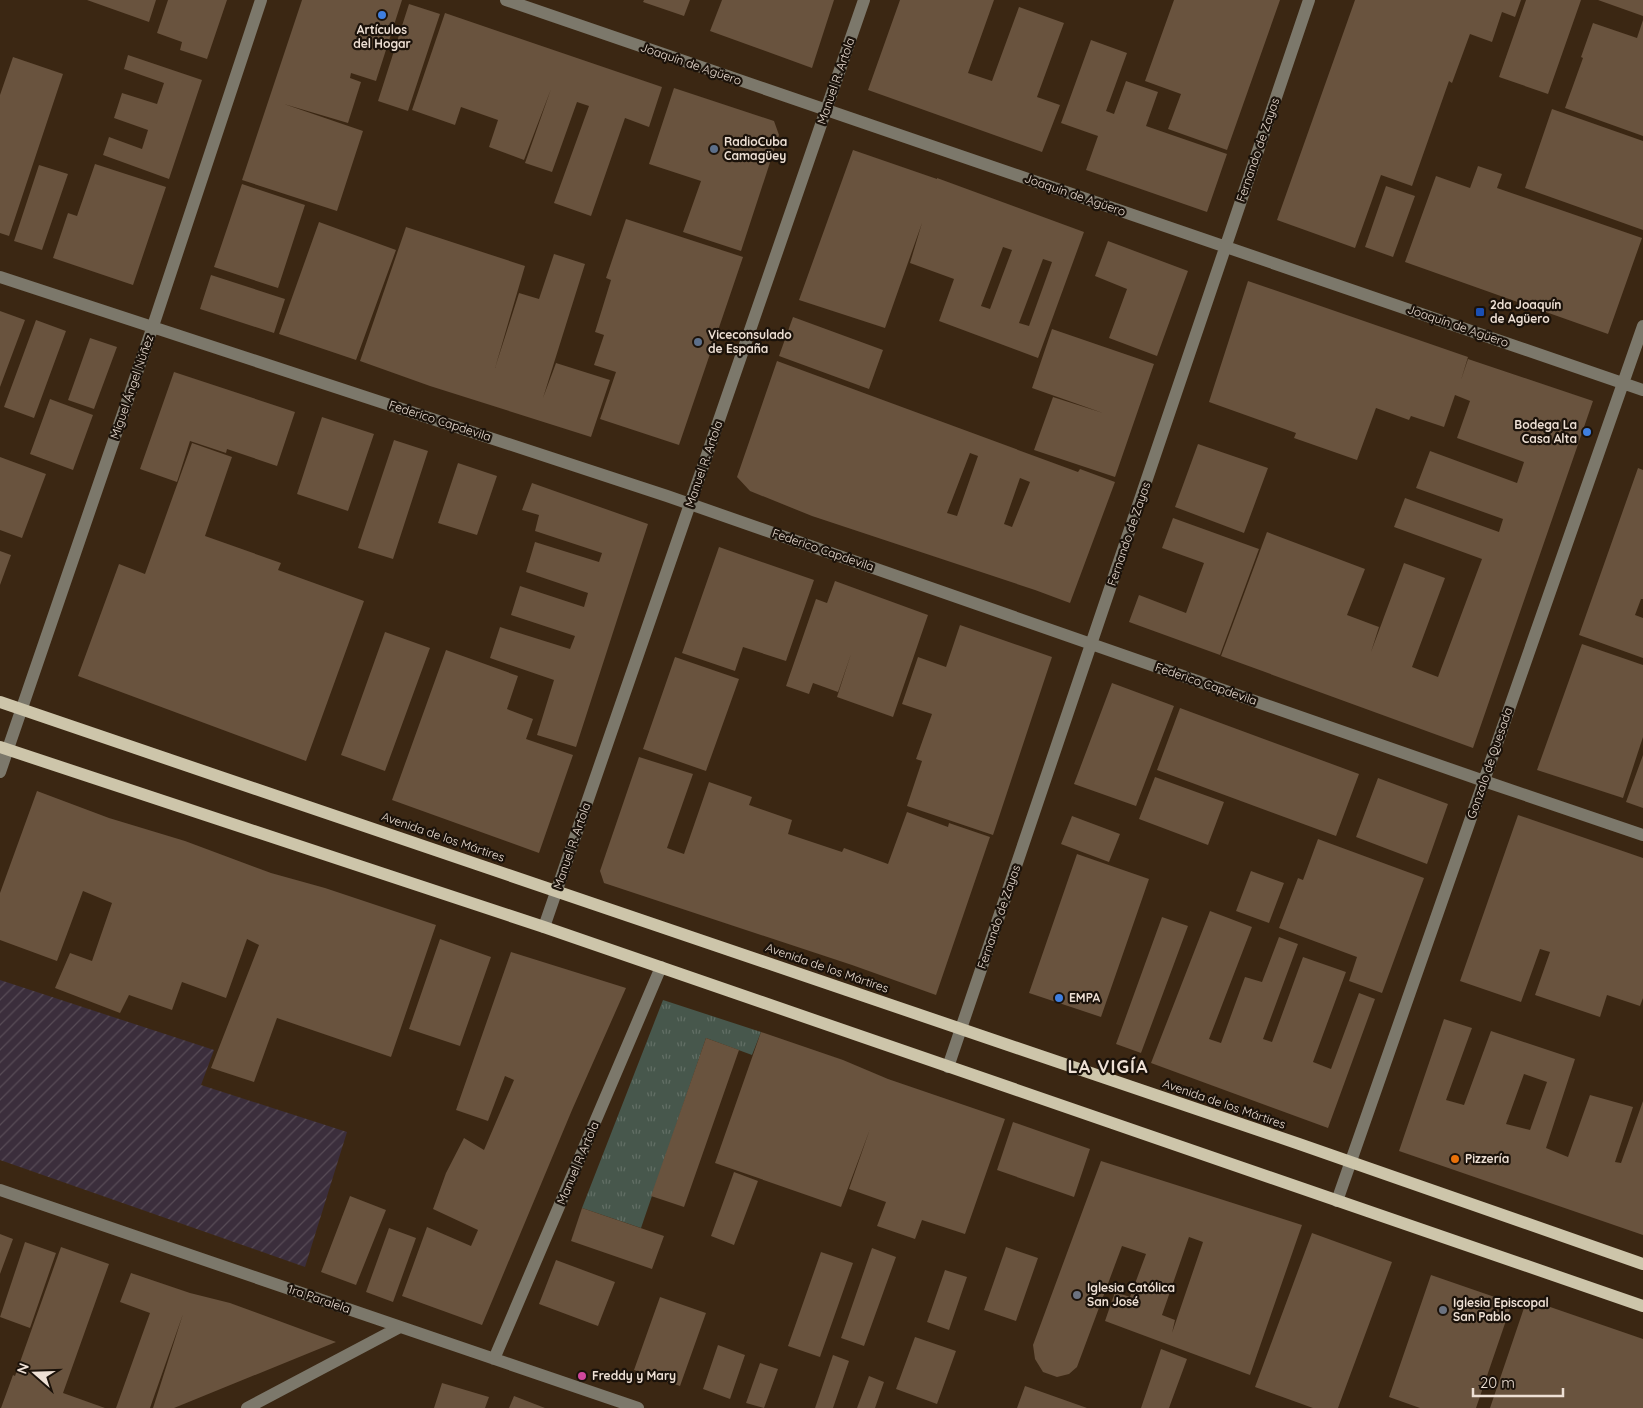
<svg xmlns="http://www.w3.org/2000/svg" width="1643" height="1408" font-family="Quicksand,sans-serif">
<defs>
<pattern id="industrial-furrows" width="10" height="10" patternUnits="userSpaceOnUse" patternTransform="scale(1.25)"><rect width="10" height="10" fill="#3b2e3c"/><path d="M-1 1l2-2M0 10L10 0M9 11l2-2" fill="none" stroke="#584c57"/></pattern>
<pattern id="grass-tufts" width="24" height="20" patternUnits="userSpaceOnUse" patternTransform="scale(1.25)"><rect width="24" height="20" fill="#47574c"/><path d="M3 7l-1-3M5 7V3M7 7l1-3M15 17l-1-3M17 17v-4M19 17l1-3" fill="none" stroke="#626f65"/></pattern>
</defs>
<rect width="100%" height="100%" fill="#3b2713"/>
<path fill="url(#industrial-furrows)" d="M0 980 214 1050 201 1085 347 1132 305 1267 0 1160Z"/>
<path fill="url(#grass-tufts)" d="M663 1000 761 1032 752 1055 706 1038 641 1228 582 1208Z"/>
<path fill="#69533e" fill-rule="evenodd" d="M87 0H156L149 22Z
M168 0H227L207 59 180 50 182 42 157 33Z
M302 0H402L376 81 351 73 350 78 361 82 348 123 284 104 363 131 337 211 242 180Z
M644 0H690L684 16 643 2Z
M722 0H834L812 68 710 31Z
M900 0H994L968 73 992 81 1019 7 1064 23 1037 97 1060 105 1042 152 868 90Z
M1174 0H1280L1227 150 1168 129 1181 94 1145 81Z
M1355 0H1521L1515 17 1502 12 1492 42 1470 34 1452 83 1449 81 1412 186 1381 175 1355 248 1277 220Z
M1526 0H1581L1548 94 1499 77Z
M1598 0H1643V16Z
M409 4 440 14 408 111 378 101Z
M445 13 662 87 649 127 625 118 591 216 554 203 589 106 577 102 552 172 525 163 551 89 524 160 489 147 498 120 461 107 455 125 412 110Z
M1643 20V136L1565 108 1583 58 1581 57 1593 23 1637 38Z
M1091 40 1127 53 1106 111 1114 114 1126 81 1158 92 1146 126 1227 154 1207 212 1086 170 1098 136 1061 123Z
M128 55 202 80 169 179 103 155 109 137 142 149 148 130 114 118 122 93 157 104 164 83 124 69Z
M13 57 63 74 9 236 0 233V95Z
M674 88 774 121 779 135 741 251 683 232 701 181 649 164Z
M1552 109 1643 141V230L1525 188Z
M853 150 937 179V178L1084 232 1038 358 939 321 954 279 910 263 922 223 885 328 799 300ZM1003 247 1012 250 990 309 981 306ZM1043 259 1052 262 1029 326 1019 323Z
M95 164 166 187 133 285 53 258 68 213 77 216Z
M39 165 68 174 42 250 14 241Z
M1478 166 1502 174 1497 188 1642 238 1608 334 1405 262 1436 176 1470 188Z
M242 184 305 205 278 288 214 267Z
M1386 186 1415 196 1393 257 1365 247Z
M626 219 743 257 679 445 600 419 616 372 594 365 604 335 595 332 611 280 606 278Z
M319 222 396 250 356 360 279 334Z
M406 227 525 266 495 368 519 293 539 299 554 254 585 264 543 398 556 363 610 380 591 437 430 386 360 361Z
M1108 241 1188 271 1157 356 1109 338 1127 289 1095 276Z
M211 275 285 299 274 333 200 309Z
M1248 281 1468 357 1461 380 1468 359 1593 401 1473 748 1221 656 1267 532 1365 569 1347 615 1379 627 1371 652 1404 563 1445 578 1412 667 1438 677 1482 559 1394 527 1405 498 1499 532 1503 519 1416 488 1430 451 1517 483 1524 462 1457 438 1470 401 1455 395 1444 427 1411 416 1409 420 1376 408 1357 460 1294 438 1296 433 1209 402Z
M0 311 25 320 0 387Z
M793 317 883 350 869 389 779 356Z
M36 320 66 331 34 418 4 407Z
M1052 329 1154 364 1115 477 1034 450 1053 397 1103 413 1032 388Z
M90 338 117 347 94 409 68 400Z
M777 361 1078 472 1080 469 1115 482 1070 603 1035 590 812 516 750 491 737 477ZM970 453 978 456 957 516 947 513ZM1020 478 1030 482 1012 527 1004 524Z
M174 372 295 412 277 466 227 449 226 453 190 441 177 482 140 469Z
M50 399 93 415 73 470 30 454Z
M322 417 374 434 348 511 297 494Z
M394 440 428 451 393 559 358 548Z
M192 443 232 457 205 536 281 563 278 570 364 601 306 761 78 676 119 564 145 574Z
M1198 444 1268 468 1244 533 1175 507Z
M0 457 46 474 22 538 0 530Z
M458 463 497 476 477 535 438 523Z
M1638 468 1643 470V599H1641L1635 615 1643 618V658L1579 635Z
M532 483 648 524 576 747 537 735 554 680 490 658 500 627 570 649 575 636 511 615 520 586 584 607 588 593 526 572 535 542 599 562 602 553 535 531 539 515 522 510Z
M1173 518 1259 549 1220 655 1129 622 1139 595 1186 613 1204 563 1162 548Z
M719 547 814 580 786 661 743 647 735 671 682 653Z
M0 551 11 555 0 585Z
M835 581 928 615 893 717 837 697 851 654 838 692 813 683 809 694 786 686 816 599 827 603Z
M960 625 1052 657 993 835 907 806 922 761 916 759 932 714 902 704 918 657 946 667Z
M385 632 430 648 385 771 341 755Z
M1582 644 1643 665V737L1623 798 1537 770Z
M446 650 518 676 507 709 533 719 526 739 573 755 539 853 392 800Z
M675 657 739 679 706 771 643 749Z
M1112 683 1174 706 1136 806 1074 784Z
M1180 708 1359 774 1336 836 1157 770Z
M1643 755V808L1626 802Z
M639 757 693 774 667 848 684 854 709 782 752 797 749 805 792 820 788 834 842 852 844 848 888 864 907 812 948 827 949 823 990 837 936 995 852 965 604 883 600 871Z
M1155 777 1224 802 1208 845 1139 819Z
M1378 778 1448 804 1427 864 1356 837Z
M37 791 109 818 185 841 271 873 325 888 436 925 391 1057 277 1018 254 1082 211 1068 259 945 247 939 226 998 182 982 172 1010 129 995 120 1013 55 988 70 953 92 961 112 903 83 891 57 961 0 940V893Z
M1518 815 1643 858V998L1640 1006 1607 995 1600 1017 1535 995 1550 952 1540 949 1521 1002 1460 981Z
M1072 816 1120 834 1109 862 1061 844Z
M1318 839 1424 878 1382 993 1349 981 1357 957 1279 928 1298 878 1303 880Z
M1077 854 1149 879 1101 1017 1029 993Z
M1251 871 1284 883 1269 923 1236 911Z
M1210 911 1252 927 1209 1039 1221 1043 1245 977 1262 982 1279 937 1298 944 1263 1039 1272 1042 1303 957 1346 972 1313 1062 1331 1069 1359 993 1375 999 1328 1128 1151 1063Z
M1162 917 1188 926 1141 1053 1116 1044Z
M440 939 491 957 460 1046 409 1029Z
M511 952 626 988 572 1110 482 1325 402 1296 427 1227 471 1246 478 1230 433 1209 446 1173 464 1138 484 1150 514 1080 505 1076 488 1121 456 1110Z
M1444 1019 1472 1028 1446 1100 1464 1105 1491 1031 1575 1059 1546 1148 1568 1157 1590 1095 1633 1107 1615 1162 1621 1163 1643 1101V1235L1399 1151ZM1524 1074 1547 1082 1530 1130 1506 1124Z
M761 1032 843 1060 888 1079 1005 1119 965 1234 922 1220 915 1239 877 1226 886 1202 849 1189 870 1129 841 1207 715 1163Z
M706 1038 739 1050 684 1207 651 1196Z
M1013 1122 1090 1149 1074 1197 997 1170Z
M1101 1161 1302 1225 1250 1375 1105 1321 1115 1292 1130 1297 1146 1254 1122 1246 1077 1367 1069 1374 1057 1377 1043 1372 1035 1359 1033 1345ZM1189 1237 1203 1242 1172 1333 1175 1320 1162 1315Z
M734 1172 758 1181 734 1245 711 1236Z
M350 1196 386 1210 356 1285 321 1272Z
M582 1208 664 1236 652 1269 571 1241Z
M389 1228 416 1238 393 1302 366 1292Z
M1312 1233 1392 1262 1338 1408H1313L1255 1387Z
M0 1234 13 1239 0 1274Z
M25 1242 56 1253 30 1328 0 1317Z
M61 1247 109 1264 63 1393 105 1408H1L13 1375 15 1376Z
M1006 1247 1038 1258 1016 1321 984 1310Z
M872 1248 896 1257 864 1346 841 1338Z
M821 1252 853 1263 820 1357 788 1346Z
M556 1260 615 1282 598 1326 539 1304Z
M945 1270 967 1277 949 1330 927 1322Z
M131 1273 190 1293 230 1303 336 1342 174 1408H153L183 1314 150 1408H116L150 1313 120 1302Z
M1431 1275 1512 1303 1476 1408H1420L1389 1397Z
M660 1297 706 1313 680 1386 634 1370Z
M1527 1299 1643 1339V1408H1490Z
M915 1337 956 1351 937 1404 896 1389Z
M718 1345 745 1355 730 1399 703 1389Z
M1161 1349 1187 1359 1169 1408H1141Z
M833 1355 849 1361 833 1408H815Z
M760 1363 778 1369 764 1408 746 1403Z
M869 1376 884 1382 875 1408H857Z
M442 1383 489 1397 485 1408H434Z
M1025 1386 1087 1408H1017Z
M514 1396 545 1408H509Z"/>
<g fill="none" stroke-linecap="round" stroke-linejoin="round">
<path stroke="#7c786b" stroke-width="12" d="M506 0 1643 390
M0 277 667 496 1484 781 1643 835
M0 772 153 326 261 0
M544 927 864 0
M948 1067 1309 0
M0 1190 638 1408
M1337 1201 1643 326
M494 1359 661 967
M247 1408 400 1327"/>
<path stroke="#cdc5aa" stroke-width="12" d="M0 702C549 886 1097 1072 1643 1264
M0 747 544 927 1643 1306"/>
</g>
<g fill="#3f7fe0" stroke="#1b120a" stroke-width="2">
<circle cx="382" cy="15" r="5"/>
<circle cx="1587" cy="432" r="5"/>
<circle cx="1059" cy="998" r="5"/>
</g>
<g fill="#5c6f8a" stroke="#1b120a" stroke-width="2">
<circle cx="714" cy="149" r="5"/>
<circle cx="698" cy="342" r="5"/>
</g>
<rect fill="#1a4fb4" stroke="#1b120a" stroke-width="2" x="1475" y="307" width="10" height="10" rx="2.5"/>
<circle fill="#e8710a" stroke="#1b120a" stroke-width="2" cx="1455" cy="1159" r="5"/>
<g fill="#6b7280" stroke="#1b120a" stroke-width="2">
<circle cx="1077" cy="1295" r="5"/>
<circle cx="1443" cy="1310" r="5"/>
</g>
<circle fill="#d1479c" stroke="#1b120a" stroke-width="2" cx="582" cy="1376" r="5"/>
<g text-anchor="middle" stroke-width="4.5" stroke-linejoin="round" paint-order="stroke">
<g font-size="12" font-weight="bold" fill="#eee0d5" stroke="#1b120a" text-anchor="start">
<text x="382" y="34" text-anchor="middle">Artículos<tspan x="382" dy="14">del Hogar</tspan></text>
<text x="724" y="146">RadioCuba<tspan x="724" dy="14">Camagüey</tspan></text>
<text x="1490" y="309">2da Joaquín<tspan x="1490" dy="14">de Agüero</tspan></text>
<text x="708" y="339">Viceconsulado<tspan x="708" dy="14">de España</tspan></text>
<text x="1577" y="429" text-anchor="end">Bodega La<tspan x="1577" dy="14">Casa Alta</tspan></text>
<text x="1069" y="1002">EMPA</text>
<text x="1465" y="1163">Pizzería</text>
<text x="1087" y="1292">Iglesia Católica<tspan x="1087" dy="14">San José</tspan></text>
<text x="1453" y="1307">Iglesia Episcopal<tspan x="1453" dy="14">San Pablo</tspan></text>
<text x="592" y="1380">Freddy y Mary</text>
</g>
<g font-size="12" fill="#eee0d5" stroke="#1b120a">
<text transform="translate(691 64) rotate(19)" y="4">Joaquín de Agüero</text>
<text transform="translate(836 81) rotate(-71)" y="4">Manuel R. Artola</text>
<text transform="translate(1258 150) rotate(-71)" y="4">Fernando de Zayas</text>
<text transform="translate(1075 195) rotate(19)" y="4">Joaquín de Agüero</text>
<text transform="translate(1458 326) rotate(19)" y="4">Joaquín de Agüero</text>
<text transform="translate(132 387) rotate(-71)" y="4">Miguel Ángel Núñez</text>
<text transform="translate(440 421) rotate(18)" y="4">Federico Capdevila</text>
<text transform="translate(704 464) rotate(-71)" y="4">Manuel R. Artola</text>
<text transform="translate(1129 534) rotate(-71)" y="4">Fernando de Zayas</text>
<text transform="translate(823 550) rotate(19)" y="4">Federico Capdevila</text>
<text transform="translate(1206 684) rotate(19)" y="4">Federico Capdevila</text>
<text transform="translate(1490 763) rotate(-71)" y="4">Gonzalo de Quesada</text>
<text transform="translate(443 837) rotate(19)" y="4">Avenida de los Mártires</text>
<text transform="translate(572 846) rotate(-71)" y="4">Manuel R. Artola</text>
<text transform="translate(999 917) rotate(-71)" y="4">Fernando de Zayas</text>
<text transform="translate(827 968) rotate(19)" y="4">Avenida de los Mártires</text>
<text transform="translate(1224 1104) rotate(19)" y="4">Avenida de los Mártires</text>
<text transform="translate(578 1163) rotate(-67)" y="4">Manuel R Artola</text>
<text transform="translate(319 1299) rotate(19)" y="4">1ra Paralela</text>
</g>
<g font-size="18" font-weight="bold" letter-spacing="1" fill="#eee0d5" stroke="#1b120a">
<text x="1108" y="1073">LA VIGÍA</text>
</g>
</g>
<g transform="translate(35 1373) rotate(290)" stroke="#1b120a" stroke-width="4" paint-order="stroke">
<path d="M0-4L9 19L0 12L-9 19Z" fill="#eee0d5"/>
<text y="-8" font-size="14" font-weight="bold" text-anchor="middle" fill="#eee0d5">N</text>
</g>
<path d="M1473 1388v8h90v-8" fill="none" stroke="#eee0d5" stroke-width="2.5"/>
<text x="1480" y="1388" font-size="15" fill="#eee0d5" stroke="#1b120a" stroke-width="4" paint-order="stroke">20 m</text>
</svg>
